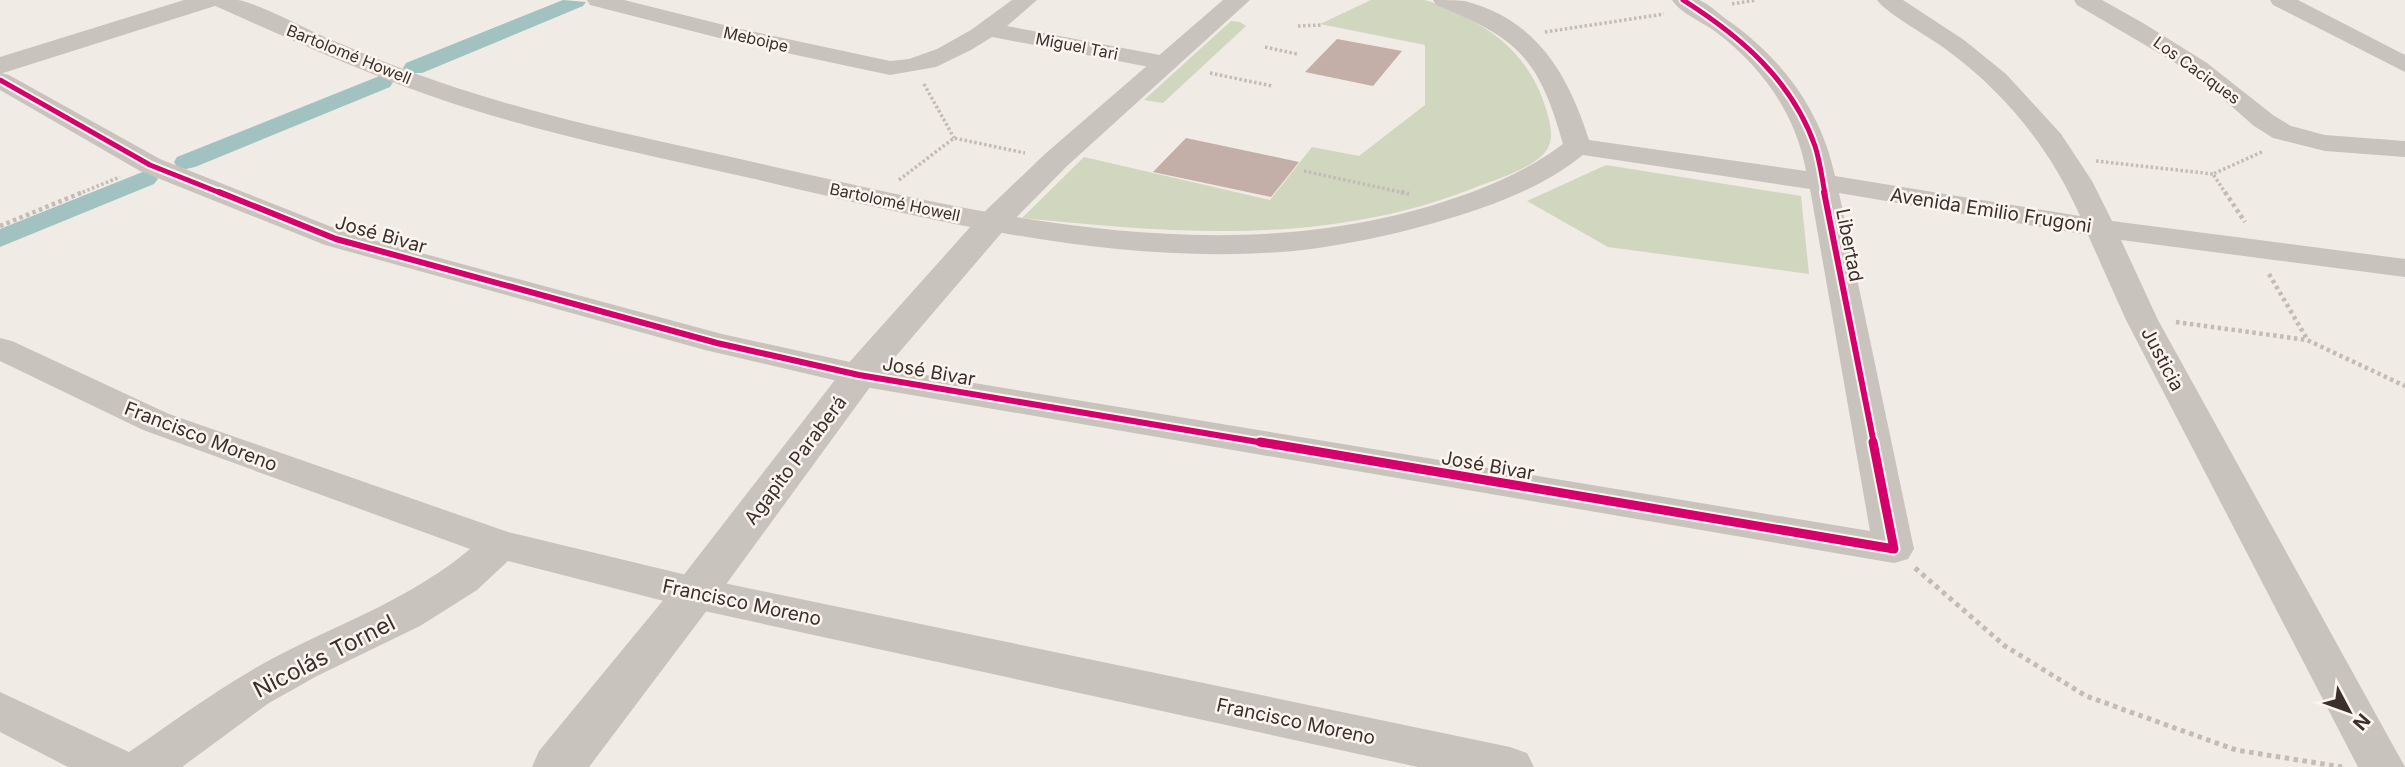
<svg xmlns="http://www.w3.org/2000/svg" width="2405" height="767" font-family="Inter,sans-serif">
<rect width="100%" height="100%" fill="#f0ebe5"/>
<path fill="#d1d6bf" d="M1371 0C1388 0 1408 0 1424 0 1437 3 1452 10 1463 16 1506 37 1533 65 1547 112 1553 134 1555 148 1534 162 1514 175 1488 182 1466 191 1321 246 1172 233 1022 218L1084 157 1270 200 1312 147 1359 156 1425 105V45L1320 24Z
M1231 21 1240 22 1246 26 1163 103 1144 100Z
M1606 165 1801 196 1809 274 1608 247 1527 201Z"/>
<g fill="none" stroke-linecap="round" stroke-linejoin="round">
<path fill="#a1c2c1" fill-rule="evenodd" d="M563 0 586 2 583 6 422 73H406L403 68 406 63Z
M382 75 390 77 393 82 390 87 195 167 186 169 177 167 174 162 177 157Z
M145 171 154 174 158 179 154 184 0 247V229Z"/>
</g>
<path fill="#c3afa7" d="M1337 39 1402 51 1373 86 1305 72Z
M1186 138 1299 162 1271 197 1153 172Z"/>
<g fill="none" stroke-linecap="round" stroke-linejoin="round">
<path stroke="#c2bbb6" stroke-width="3.5" stroke-dasharray="2.5 2.5" stroke-linecap="butt" d="M1732 4 1756 0
M1298 26 1321 25
M1545 32 1664 14
M1265 47 1297 54
M1210 73 1272 86
M924 84 954 138
M2096 161 2213 174
M1304 171 1409 194
M899 180 954 138 1025 153
M78 194 120 177
M2226 194 2213 174 2264 151"/>
<path stroke="#c2bbb6" stroke-width="4.5" stroke-dasharray="3.5 3.5" stroke-linecap="butt" d="M1401 192 1409 194
M2225 192 2245 222
M0 226 83 192
M2269 274 2307 339
M2176 322 2307 340 2405 386"/>
<path stroke="#c2bbb6" stroke-width="5" stroke-dasharray="4.5 4.5" stroke-linecap="butt" d="M1915 568 2005 646 2086 696 2236 750 2342 767"/>
<path fill="#c9c3be" fill-rule="evenodd" d="M210 0C219 0 229 0 238 0 260 4 306 29 329 39 370 56 411 73 454 87 554 120 659 141 762 164 974 212 1200 269 1416 210 1468 195 1519 177 1563 144 1539 58 1518 38 1436 5L1433 0C1443 0 1456 0 1465 1 1537 20 1568 74 1589 140L1806 171C1796 114 1762 67 1716 32 1703 22 1681 14 1672 0 1680 0 1692 0 1699 0 1709 4 1718 13 1726 19 1781 57 1821 110 1835 176L2080 216C2050 148 2006 94 1947 50 1930 37 1887 14 1877 0H1903L1964 40 2006 74 2061 134 2092 181 2112 221 2405 259V277L2121 240 2158 320 2405 767H2358L2126 320 2088 235 1839 193 1914 549 1908 559 1894 563 859 386 705 350 325 245 140 171 0 90V73L9 75 160 159 347 233 722 334 859 364 1870 531 1810 189 1583 155C1539 190 1487 208 1434 223 1388 236 1341 246 1294 251 1110 267 927 219 750 178 643 154 534 132 431 96 357 70 285 37 213 5Z
M587 0H624L732 27 890 61 909 59 937 49 971 30 1012 0H1037L1007 26 1165 56 1174 58 1177 63 1174 68 1165 70 992 37 971 50 936 67 890 75 731 41 590 5Z
M2074 0H2102L2143 23 2207 63 2273 115 2291 126 2325 135 2405 141V157L2325 151 2273 138 2254 126 2214 91 2174 62 2077 5Z
M2270 0H2298L2405 55V72L2273 5Z
M0 338 12 341 169 414 508 532 695 577 1510 747 1527 753 1534 767H1418L695 609 508 561 477 590 420 626 317 676 269 703 182 767H68L0 732V692L129 752C180 717 228 681 283 653 348 620 413 597 470 549L143 430 0 361Z"/>
<path fill="#c9c3be" fill-rule="evenodd" d="M184 0H221L218 5 0 74V57Z
M1223 0H1250L1067 166 1004 230 873 383 711 605 589 767H532L539 751 679 581 845 367 980 216 1045 154Z"/>
<defs>
<path id="cycleway-far2" d="M1683 0C1740 36 1792 80 1815 146 1820 161 1822 178 1825 194
M0 80 150 165 223 194"/>
<path id="cycleway-far1" d="M219 192 336 239 717 343 859 375 1270 444
M1824 192 1874 444"/>
<path id="cycleway" d="M1260 442 1894 549 1873 442"/>
</defs>
<use href="#cycleway-far2" stroke="#fbf5ee" stroke-width="9"/>
<use href="#cycleway-far1" stroke="#fbf5ee" stroke-width="10"/>
<use href="#cycleway" stroke="#fbf5ee" stroke-width="13"/>
<use href="#cycleway-far2" stroke="#d6006c" stroke-width="5"/>
<use href="#cycleway-far1" stroke="#d6006c" stroke-width="6"/>
<use href="#cycleway" stroke="#d6006c" stroke-width="9"/>
</g>
<g text-anchor="middle" stroke-width="5" stroke-linejoin="round" paint-order="stroke">
<g font-size="16" fill="#3b302b" stroke="#fbf5ee">
<text transform="translate(756 39) rotate(13)" y="6">Meboipe</text>
<text transform="translate(1077 46) rotate(11)" y="6">Miguel Tari</text>
<text transform="translate(349 54) rotate(22)" y="6">Bartolomé Howell</text>
<text transform="translate(2197 70) rotate(36)" y="6">Los Caciques</text>
<text transform="translate(895 202) rotate(12)" y="6">Bartolomé Howell</text>
</g>
<g font-size="19" fill="#3b302b" stroke="#fbf5ee">
<text transform="translate(1991 210) rotate(9)" y="7">Avenida Emilio Frugoni</text>
<text transform="translate(381 234) rotate(16)" y="7">José Bivar</text>
<text transform="translate(1850 245) rotate(79)" y="7">Libertad</text>
<text transform="translate(2163 359) rotate(62)" y="7">Justicia</text>
<text transform="translate(929 371) rotate(10)" y="7">José Bivar</text>
<text transform="translate(201 436) rotate(21)" y="7">Francisco Moreno</text>
<text transform="translate(795 460) rotate(-53)" y="7">Agapito Paraberá</text>
<text transform="translate(1488 465) rotate(10)" y="7">José Bivar</text>
<text transform="translate(742 602) rotate(12)" y="7">Francisco Moreno</text>
<text transform="translate(1296 721) rotate(12)" y="7">Francisco Moreno</text>
</g>
<g font-size="23" fill="#3b302b" stroke="#fbf5ee">
<text transform="translate(324 656) rotate(-27)" y="8">Nicolás Tornel</text>
</g>
</g>
<g transform="translate(2349 711) rotate(131)" stroke="#fbf5ee" stroke-width="5" paint-order="stroke">
<path d="M0-5L12 26L0 18L-12 26Z" fill="#3b302b"/>
<text y="-10" font-size="19" font-weight="bold" text-anchor="middle" fill="#3b302b">N</text>
</g>
</svg>
